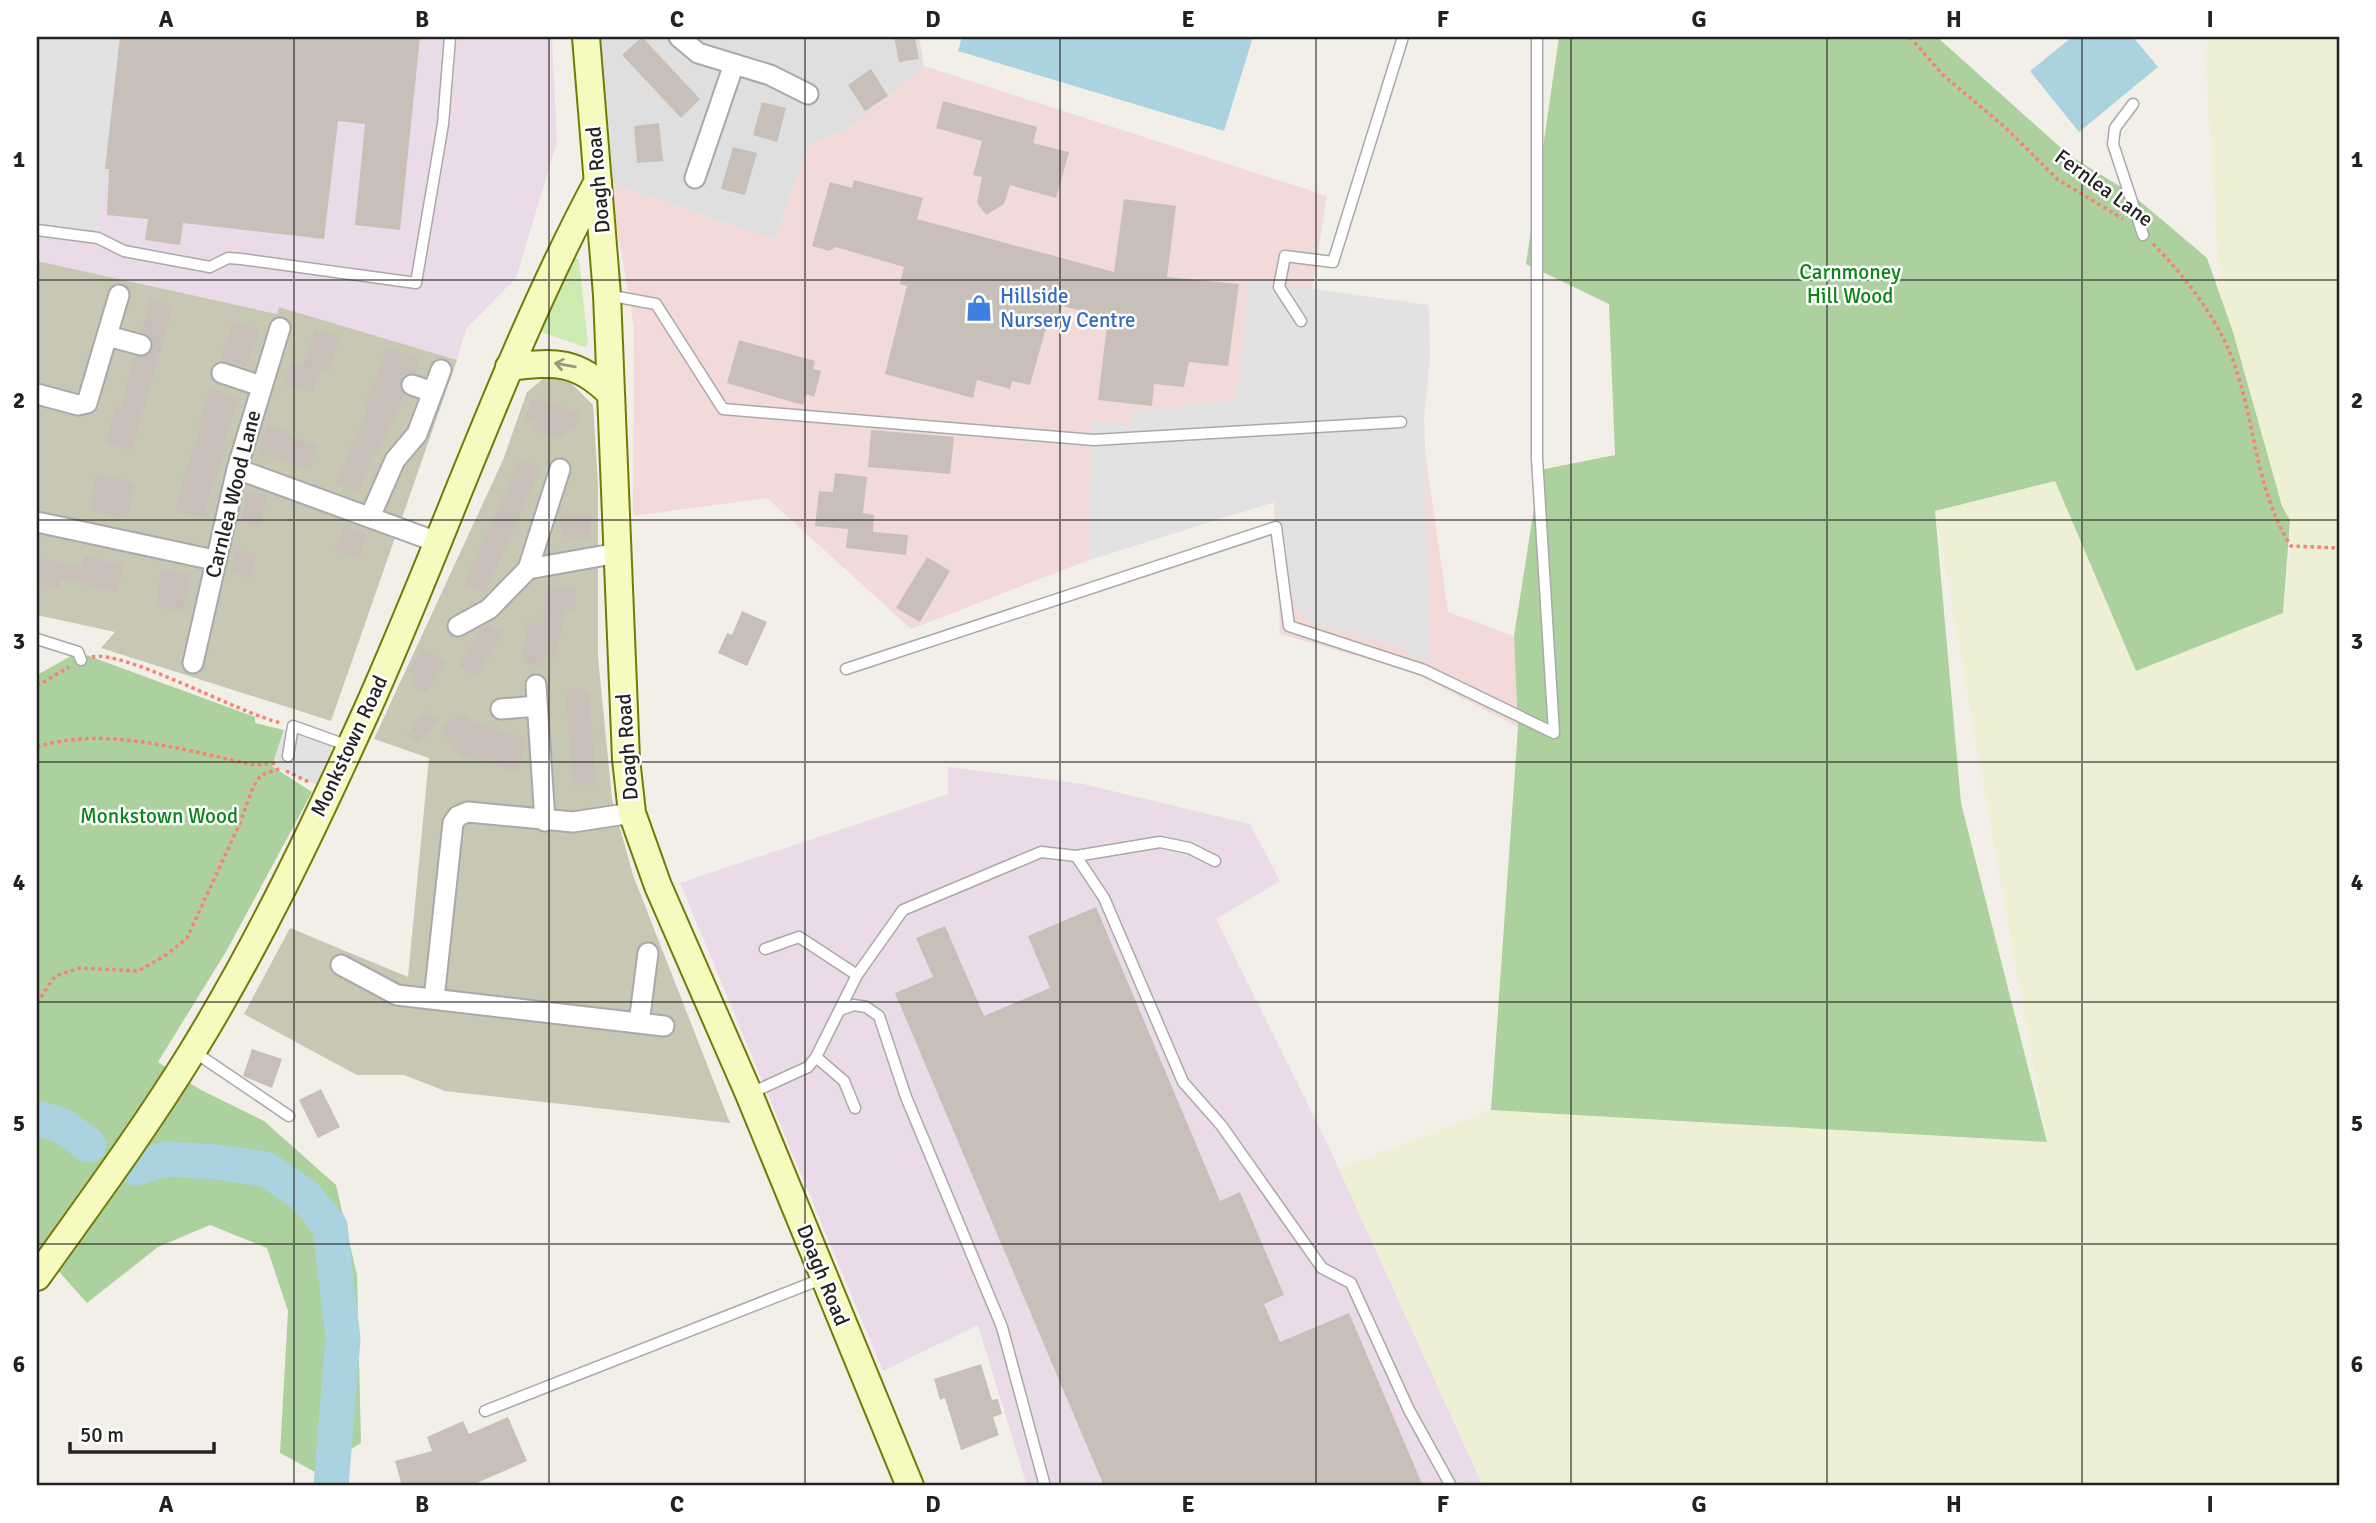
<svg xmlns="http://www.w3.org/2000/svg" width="2376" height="1523" font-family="Signika,sans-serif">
<rect width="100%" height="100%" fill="#f2efe9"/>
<path fill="#e0dfdf" d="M594 37H919L924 66 851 127 809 145 774 240 609 182Z"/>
<path fill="#f2dad9" d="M924 66 1327 196 1312 289 1430 359 1424 417 1425 451 1448 612 1514 636 1518 727 1412 672 1280 634 1274 502 1089 560 911 629 767 498 633 516 634 327 609 182 774 240 809 145 851 127Z"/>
<path fill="#ebdbe8" d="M37 37H552L557 142 516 278 466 329 457 360 279 307 278 314 37 262Z
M948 767 1083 784 1250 824 1280 881 1216 919 1330 1149 1483 1486H1027L978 1325 883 1371 680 883 948 794Z"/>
<path fill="#c7c7b4" d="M37 261 277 314 279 307 457 360 331 721 101 648 115 632 37 615Z
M544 378 567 379 593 405 598 485V657L612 799 633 875 730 1123 445 1091 404 1075H357L244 1014 290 928 408 977 429 758 374 739 503 460 527 392Z"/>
<path fill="#eef0d5" d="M2210 37H2339V1486H1483L1339 1169 1491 1110 2047 1142 1935 511 2055 481 2136 671 2283 613 2291 546 2221 298 2205 54Z"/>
<path fill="#cdebb0" d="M573 257 579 260 588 344 585 347 541 332Z"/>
<path fill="#add19e" d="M1559 37H1937L2069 155 2129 192 2207 258 2233 332 2282 506 2290 520 2283 613 2136 671 2055 481 1935 511 1961 803 2047 1142 1491 1110 1518 728 1514 636 1540 470 1615 455 1609 304 1526 264Z
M78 652 255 717V723L284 730 272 766 312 792 227 950 158 1062 201 1090 264 1121 336 1185 357 1275 361 1443 315 1472 280 1453 288 1311 267 1248 210 1225 158 1247 87 1303 37 1247V675Z"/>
<path fill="#e2e2e2" d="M37 37H120L98 238 37 230Z
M1250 280 1429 305 1430 359 1424 417 1430 663 1397 646 1310 622 1295 607 1274 502 1089 560 1092 420 1131 425 1132 411 1236 401Z
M284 730 333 745 317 785 272 766Z"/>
<path fill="#aad3df" d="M962 37H1253L1224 131 958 51Z
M2072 37H2133L2158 67 2079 132 2030 71Z"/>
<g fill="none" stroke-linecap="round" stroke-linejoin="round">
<path stroke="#aad3df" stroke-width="35" d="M37 1118 63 1126 89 1145
M136 1168 166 1159 216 1162 266 1169 304 1195 330 1226 343 1339 331 1486"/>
</g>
<path fill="#c7bfb8" d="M120 37H420L400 230 355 225 365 124 338 121 324 239 183 223 180 245 145 240 148 219 107 215 109 169H105Z
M642 37 700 99 681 118 622 55Z
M894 37H915L919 59 899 62Z
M871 69 888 96 865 111 848 85Z
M943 101 1037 127 1033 143 1069 152 1056 198 1010 185 1004 204 986 215 977 203 982 177 973 175 982 141 936 128Z
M762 102 786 108 777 142 753 135Z
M659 123 663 161 637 163 634 126Z
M733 147 757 153 745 195 721 189Z
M854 180 923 198 917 219 1114 272 1124 199 1176 206 1167 277 1239 284 1228 366 1189 362 1184 387 1154 384 1152 406 1098 400 1108 318 1062 306 1058 320 1049 317 1030 385 1012 381 1010 389 977 380 973 398 885 374 907 286 900 284 904 267 836 247 829 251 812 246 830 182 852 188Z
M150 300 173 306 132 450 106 443 116 407 121 409 134 356 145 357 153 349 150 337 141 332Z
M234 321 259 330 246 367 221 358Z
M315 329 340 337 328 372 320 369 312 392 284 384 291 362 302 366Z
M739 340 815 361 813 369 821 371 814 397 806 394 803 405 727 383Z
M388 348 419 358 415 373 404 375 401 381 400 388 405 395 377 453 374 452 359 492 336 483 368 410 364 408Z
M210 388 239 398 221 449 225 450 207 501 206 517 176 512 184 476 202 425 198 424Z
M540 399 579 413 574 430 566 428 563 438 532 429 534 422 525 419 531 400 540 402Z
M267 425 287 432 286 435 317 444 310 471 258 453Z
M871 430 954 437 950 474 868 467Z
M520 459 541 468 485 593 464 584Z
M835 473 867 477 863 513 874 515 873 532 908 535 906 555 846 548 848 529 815 526 819 491 833 492Z
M97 474 135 483 127 518 89 510Z
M247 492 266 495 261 525 242 522Z
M574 515 591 516 590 538 561 537V517Z
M345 526 367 535 358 558 335 549Z
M236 550 256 554 252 577 231 573Z
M84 556 123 565 116 592 61 579 59 588 37 583V558L81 567Z
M927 557 950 571 920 622 896 608Z
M161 569 192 575 183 611 157 606Z
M547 586 576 588 575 610H565L555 658 544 656 542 667 521 662 528 623 543 625Z
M742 611 767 622 747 666 718 653 727 633 732 635Z
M488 624 503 633 477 676 459 666 482 627 484 629Z
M421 647 445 661 426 693 411 684 416 676 409 672Z
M584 688 585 693 589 692 596 784 573 785 566 693H570L569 689Z
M425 711 437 720 419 744 407 735Z
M461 712 470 721 527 739 517 772 462 755 440 731Z
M1096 907 1220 1201 1240 1192 1284 1295 1264 1304 1280 1342 1349 1313 1423 1486H1104L895 993 933 977 916 938 945 926 984 1016 1050 988 1028 936Z
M252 1049 282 1059 272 1088 243 1076Z
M321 1089 340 1127 318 1138 299 1100Z
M981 1364 992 1400 998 1399 1002 1414 993 1417 999 1435 961 1450 945 1398 940 1400 934 1379Z
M508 1417 527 1461 470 1486H402L395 1461 432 1451 427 1437 463 1421 469 1434Z"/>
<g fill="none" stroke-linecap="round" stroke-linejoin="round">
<defs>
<path id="lane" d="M2133 104 2115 128 2113 144 2143 235
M37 230 98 238 124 251 210 267 228 258 241 259 416 283 443 124 450 37
M607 295 656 304 723 409 1094 440 1401 422
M1301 321 1279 287 1285 256 1333 262 1403 37
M37 639 78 652 81 660
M846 669 1276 527 1289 626 1424 670 1554 733 1537 458V37
M288 756 293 726 349 746
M1076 856 1160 842 1189 848 1215 861
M765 949 799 937 857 975
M840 1010 854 1005 866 1007 879 1016 906 1097 1002 1327 1045 1486
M193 1051 289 1116
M816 1057 844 1081 855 1108
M751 1093 808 1067 816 1057 857 975 903 910 1041 852 1076 856 1104 898 1183 1082 1221 1125 1322 1268 1351 1283 1409 1410 1451 1486
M485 1411 824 1278"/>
<path id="street" d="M679 37 698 53 770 75 808 94
M695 178 734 64
M108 336 141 345
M222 373 261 386
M412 385 433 392
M37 394 78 405 87 403 119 295
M237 469 437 542
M370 517 395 460 417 434 441 370
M37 522 214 560
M528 569 618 553
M458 626 489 609 528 569 560 469
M193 663 237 469 280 328
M536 685 545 821
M501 709 537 706
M341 965 397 995 664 1026
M434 999 453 823 458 816 468 812 573 822 632 813
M639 1023 648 953"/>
<path id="secondary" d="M586 37 607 295 626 759 632 813 658 886 749 1094 910 1486
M509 367C555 362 576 359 611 394
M37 1277C90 1203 144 1130 192 1052 259 943 314 827 367 710 446 534 507 351 598 181"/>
</defs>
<use href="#lane" stroke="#a9a9a9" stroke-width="13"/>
<use href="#street" stroke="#a9a9a9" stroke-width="23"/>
<use href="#secondary" stroke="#707d05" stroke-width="30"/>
<path stroke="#fa8072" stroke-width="3.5" stroke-dasharray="3.5 3.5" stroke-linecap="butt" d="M1910 37 1943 75 2006 128 2057 179 2123 219
M2153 244C2185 276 2218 319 2234 363 2255 422 2256 492 2291 546L2339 548
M92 657C123 649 238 713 281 723
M37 686 69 667
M37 747C104 725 187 751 255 765L277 763
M286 771 311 783
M37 1003 55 976 80 968 138 971 166 955 187 938 240 823 253 787 261 775 282 768"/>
<use href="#lane" stroke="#fff" stroke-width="10"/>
<use href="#street" stroke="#fff" stroke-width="19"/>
<use href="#secondary" stroke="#f7fabf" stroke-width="26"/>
</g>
<defs><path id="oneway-shaft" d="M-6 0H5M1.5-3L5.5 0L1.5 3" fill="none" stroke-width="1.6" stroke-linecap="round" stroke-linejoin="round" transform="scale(1.75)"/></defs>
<use stroke="#979978" href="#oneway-shaft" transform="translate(565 365) rotate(-170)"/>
<path fill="none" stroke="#222" stroke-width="2" stroke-opacity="0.55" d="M294 37V1486M549 37V1486M805 37V1486M1060 37V1486M1316 37V1486M1571 37V1486M1827 37V1486M2082 37V1486M37 280H2339M37 520H2339M37 762H2339M37 1002H2339M37 1244H2339"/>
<defs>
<symbol id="shop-bare" viewBox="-9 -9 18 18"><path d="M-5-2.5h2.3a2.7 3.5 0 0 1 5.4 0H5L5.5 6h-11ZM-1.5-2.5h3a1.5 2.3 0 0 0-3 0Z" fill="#3f7fe0" stroke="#fff" stroke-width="2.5" paint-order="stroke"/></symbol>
</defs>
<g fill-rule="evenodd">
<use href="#shop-bare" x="960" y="289" width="38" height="38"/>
</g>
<g text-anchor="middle" stroke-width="5" stroke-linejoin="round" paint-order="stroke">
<g font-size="21" fill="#222" stroke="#fff">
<text transform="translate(598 180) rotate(-95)" y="7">Doagh Road</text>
<text transform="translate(2104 188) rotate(36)" y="7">Fernlea Lane</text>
<text transform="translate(233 494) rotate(-76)" y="7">Carnlea Wood Lane</text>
<text transform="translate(349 746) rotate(-65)" y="7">Monkstown Road</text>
<text transform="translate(627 747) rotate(-94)" y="7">Doagh Road</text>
<text transform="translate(823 1275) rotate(68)" y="7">Doagh Road</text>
</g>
<g font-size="21" fill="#0c8416" stroke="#fff">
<text x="1850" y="279">Carnmoney<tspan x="1850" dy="24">Hill Wood</tspan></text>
<text x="159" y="823">Monkstown Wood</text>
</g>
<g font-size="21" fill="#366cbe" stroke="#fff" text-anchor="start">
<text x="1000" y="303">Hillside<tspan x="1000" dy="24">Nursery Centre</tspan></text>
</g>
</g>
<rect width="2376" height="1523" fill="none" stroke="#ffffff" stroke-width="77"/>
<path d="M70 1442v10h144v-10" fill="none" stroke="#222222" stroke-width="3.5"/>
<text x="80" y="1442" font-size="21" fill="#222222" stroke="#ffffff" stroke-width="5" paint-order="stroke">50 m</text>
<rect x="38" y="38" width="2300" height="1446" fill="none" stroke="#222" stroke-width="2.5"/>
<g font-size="23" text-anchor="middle" font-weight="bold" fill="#222">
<text x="166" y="27">A</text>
<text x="422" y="27">B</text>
<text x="677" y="27">C</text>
<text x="933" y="27">D</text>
<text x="1188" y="27">E</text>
<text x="1443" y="27">F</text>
<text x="1699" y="27">G</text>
<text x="1954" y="27">H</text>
<text x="2210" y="27">I</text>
<text x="19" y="167">1</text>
<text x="2357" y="167">1</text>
<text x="19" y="408">2</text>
<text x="2357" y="408">2</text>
<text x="19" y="649">3</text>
<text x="2357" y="649">3</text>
<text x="19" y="890">4</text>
<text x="2357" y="890">4</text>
<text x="19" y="1131">5</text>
<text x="2357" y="1131">5</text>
<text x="19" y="1372">6</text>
<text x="2357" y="1372">6</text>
<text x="166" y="1512">A</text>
<text x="422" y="1512">B</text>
<text x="677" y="1512">C</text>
<text x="933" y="1512">D</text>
<text x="1188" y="1512">E</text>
<text x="1443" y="1512">F</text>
<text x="1699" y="1512">G</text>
<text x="1954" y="1512">H</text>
<text x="2210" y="1512">I</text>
</g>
</svg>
